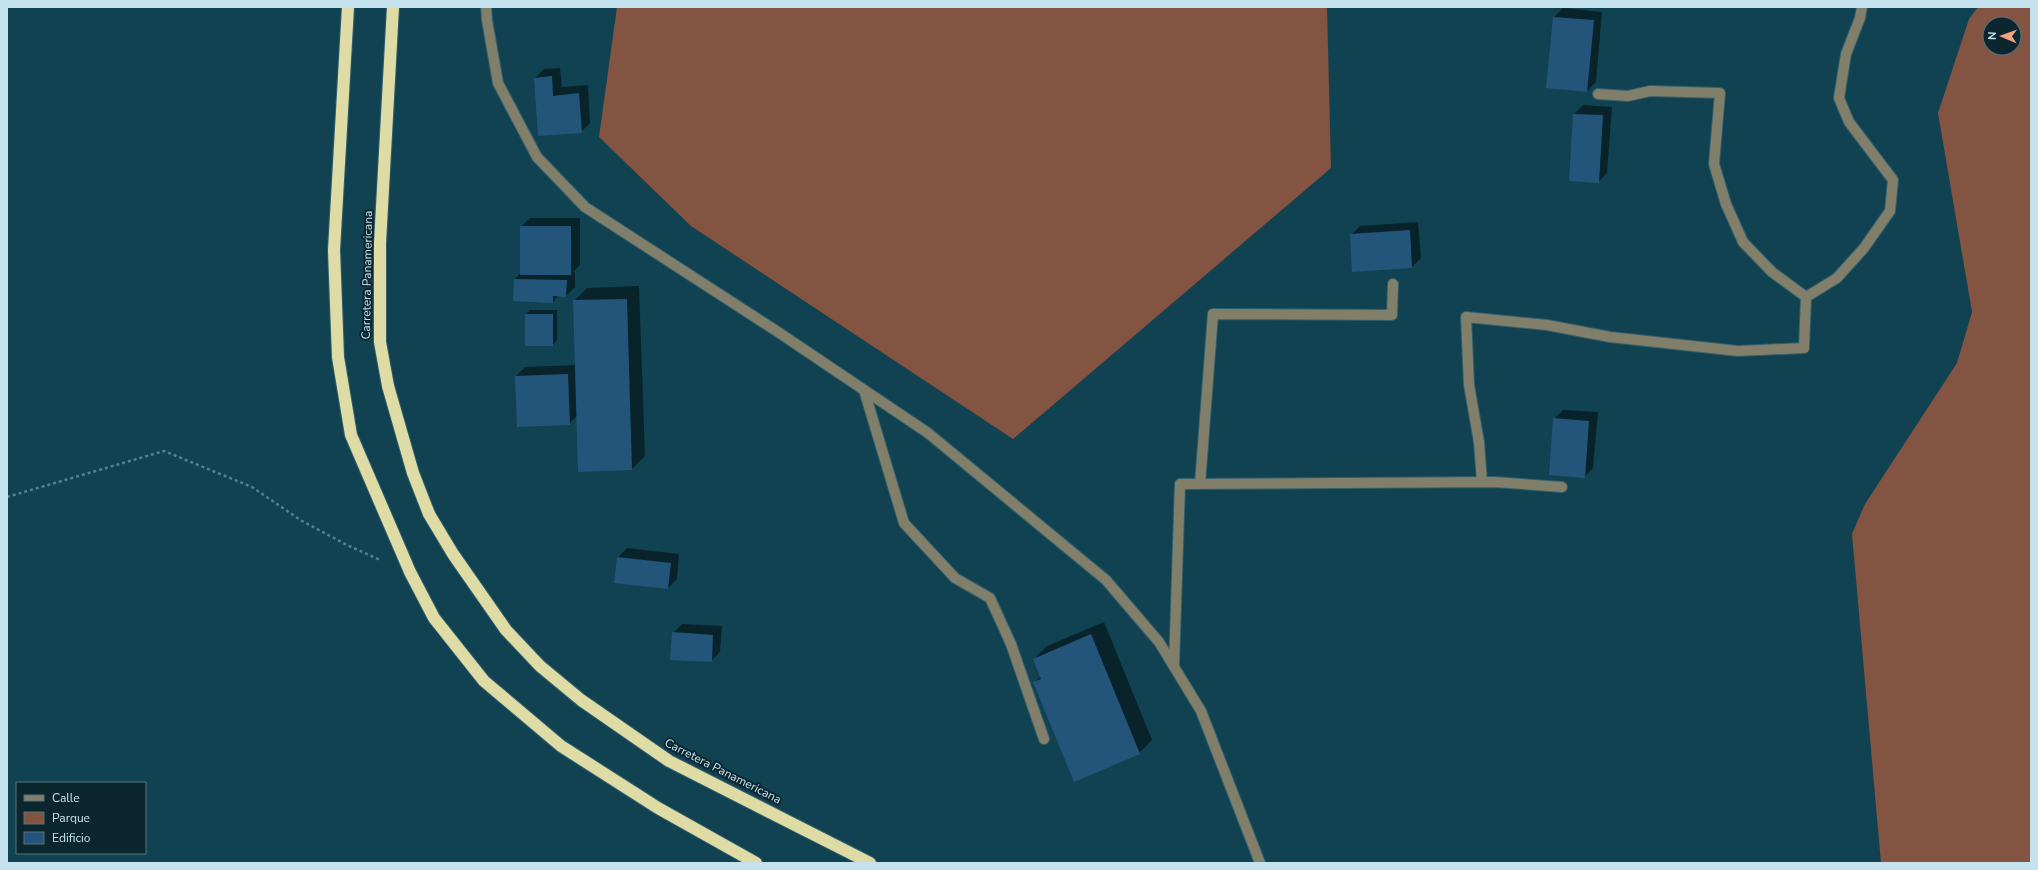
<svg xmlns="http://www.w3.org/2000/svg" width="2038" height="870" font-family="'Nunito Sans',sans-serif">
<rect width="100%" height="100%" fill="#114252"/>
<path fill="#825441" fill-rule="evenodd" d="M617 7H1327L1331 168 1013 439 691 226 599 137Z
M1978 7H2031V863H1881L1852 534 1865 504 1957 363 1972 312 1938 113 1969 19ZM1990 24H2014V48H1990Z"/>
<path fill="#0007" d="M1563 8 1602 12 1596 82 1587 91 1547 87 1554 17Z
M560 68 562 87 588 85 590 123 581 132 535 78 544 69Z
M1583 105 1612 107 1607 173 1598 182 1570 180 1574 114Z
M530 218H580V265L573 272H575V287L566 296 559 295 553 302 515 279 521 272V227Z
M1418 222 1421 258 1412 267 1353 271 1351 235 1360 226Z
M639 286 645 456 632 469 577 416 569 424 516 376 525 367 576 365 574 301 587 288Z
M530 310H557V340L553 345 526 314Z
M1563 410 1598 412 1593 468 1584 477 1554 419Z
M627 548 679 554 677 579 668 588 618 557Z
M1104 622 1152 740 1139 753 1035 682 1041 676 1034 659 1047 646Z
M682 624 722 626 720 652 711 661 673 633Z"/>
<path fill="#23557a" d="M1553 17 1594 20 1587 92 1546 88Z
M552 76 553 96 579 93 582 133 538 136 534 78Z
M1573 114 1603 115 1599 183 1569 181Z
M520 226H571V275H520Z
M1410 230 1412 268 1352 272 1350 234Z
M514 279 567 280 566 297 553 296V303L513 301Z
M627 299 632 470 578 472 573 300Z
M525 314H553V346H525Z
M568 374 570 425 517 427 515 376Z
M1553 418 1589 421 1585 478 1549 475Z
M617 557 671 563 668 589 614 583Z
M672 632 713 635 712 662 670 660Z
M1091 634 1140 754 1074 782 1033 682 1041 679 1033 659Z"/>
<g fill="none" stroke-linecap="round" stroke-linejoin="round">
<defs>
<path id="minor" d="M486 7 487 20 498 83 537 157 585 207 778 332 928 433 1106 580 1159 642 1201 711 1260 863
M1598 94 1628 96 1650 91 1720 93 1714 164 1726 204 1743 242 1772 272 1806 297 1837 278 1864 248 1890 211 1893 180 1849 122 1839 98 1846 54 1860 18 1862 7
M864 390 904 523 955 578 990 598 1011 644 1044 739
M1482 482 1479 442 1469 385 1466 317 1547 325 1610 337 1738 351 1804 348 1806 297
M1200 484 1213 314 1392 315 1393 284
M1174 666 1180 484 1494 482 1562 487"/>
<path id="highway" d="M348 7 334 250 338 357 351 435 410 572 434 618 484 681 561 746 658 808 756 863
M393 7 380 243V342L388 386 413 473 429 514 453 554 506 630 540 666 581 700 669 761 870 863"/>
</defs>
<use href="#minor" stroke="#315f6e" stroke-width="12"/>
<use href="#highway" stroke="#315f6e" stroke-width="14"/>
<path stroke="#56808e" stroke-width="2.5" stroke-dasharray="3 3" stroke-linecap="butt" d="M7 497 164 451 252 487 302 521 347 545 380 560"/>
<use href="#minor" stroke="#817f69" stroke-width="10"/>
<use href="#highway" stroke="#dfdba4" stroke-width="12"/>
</g>
<g text-anchor="middle" stroke-width="4" stroke-linejoin="round" paint-order="stroke">
<g font-size="12" fill="#c4e3ef" stroke="#0c262f">
<text transform="translate(367 275) rotate(-89)" y="4">Carretera Panamericana</text>
<text transform="translate(723 771) rotate(27)" y="4">Carretera Panamericana</text>
</g>
</g>
<rect width="2038" height="870" fill="none" stroke="#c4e3ef" stroke-width="16"/>
<rect x="16" y="782" width="130" height="72" fill="#0c262f" stroke="#56727c"/>
<rect x="24" y="795" width="20" height="6" fill="#817f69" stroke="#56727c"/>
<text x="52" y="802" font-size="12" fill="#c4e3ef">Calle</text>
<rect x="24" y="812" width="20" height="12" fill="#825441" stroke="#56727c"/>
<text x="52" y="822" font-size="12" fill="#c4e3ef">Parque</text>
<rect x="24" y="832" width="20" height="12" fill="#23557a" stroke="#56727c"/>
<text x="52" y="842" font-size="12" fill="#c4e3ef">Edificio</text>
<g transform="translate(2002 36) rotate(272)"><circle r="19" fill="#0c262f" stroke="#56727c"/>
<path d="M0-3L7 15L0 10L-7 15Z" fill="#f2a17e"/>
<text y="-6" font-size="11" font-weight="bold" text-anchor="middle" fill="#c4e3ef">N</text>
</g>
</svg>
